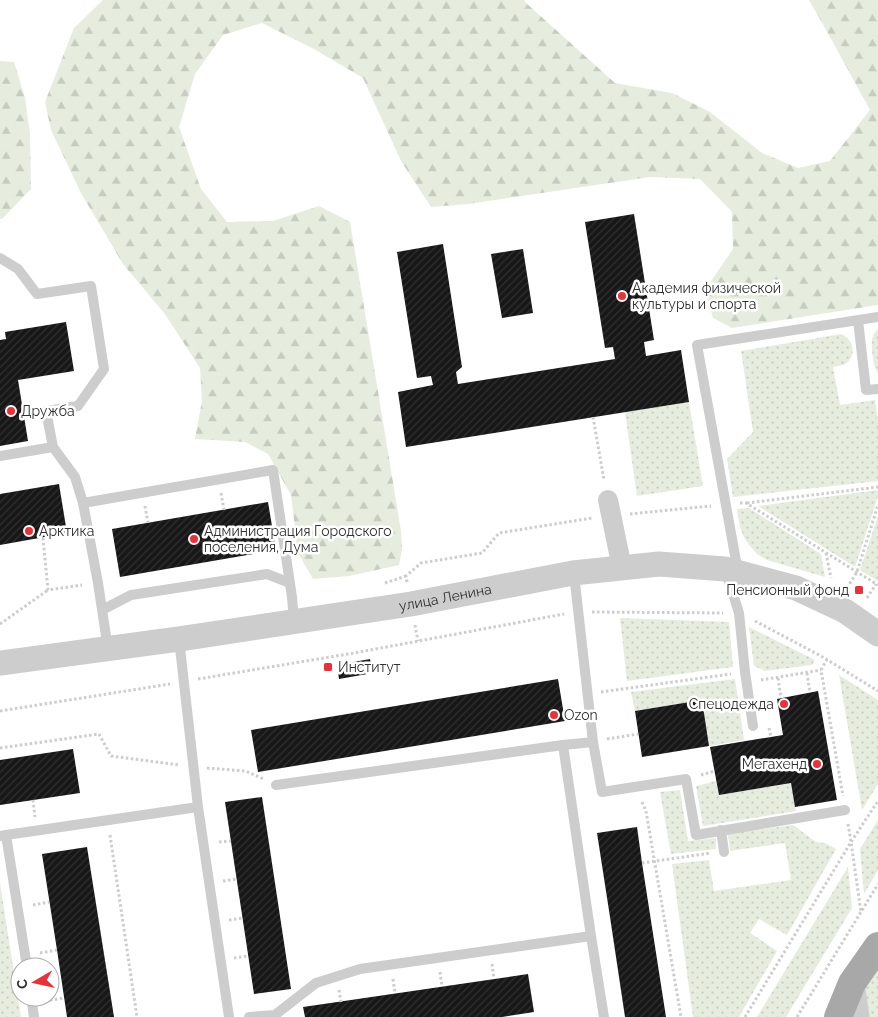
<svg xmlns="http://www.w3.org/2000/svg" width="878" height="1017" font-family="Raleway,sans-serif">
<defs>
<pattern id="grass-dots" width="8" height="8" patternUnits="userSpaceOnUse" patternTransform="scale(1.25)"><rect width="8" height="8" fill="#e6edde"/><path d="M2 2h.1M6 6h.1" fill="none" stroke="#c6ccbf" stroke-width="1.8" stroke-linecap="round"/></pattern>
<pattern id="forest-firs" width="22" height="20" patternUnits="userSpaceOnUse" patternTransform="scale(1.25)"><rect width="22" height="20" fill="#e6edde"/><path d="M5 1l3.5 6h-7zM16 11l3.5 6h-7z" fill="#c6ccbf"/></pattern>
<pattern id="building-hatch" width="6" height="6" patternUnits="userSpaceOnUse" patternTransform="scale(1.25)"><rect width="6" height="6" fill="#171717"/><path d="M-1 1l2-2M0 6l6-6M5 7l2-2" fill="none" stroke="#303030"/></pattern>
</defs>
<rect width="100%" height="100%" fill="#fff"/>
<path fill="url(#grass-dots)" d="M878 329V373C873 367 870 343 873 336 874 333 876 331 878 329Z
M841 334C843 334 847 338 848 339 855 346 854 359 845 364 841 366 836 366 833 367L840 405 875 400 878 420V481L733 497 727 459 753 432 741 351Z
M689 402 703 486 637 496 625 412Z
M878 490V496L855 567 758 506Z
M749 508 821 554 825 577 767 560 757 554 749 545 744 537 740 527 737 509Z
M878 516V581L860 570Z
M620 618 729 622 733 667 627 681Z
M749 627 815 660 812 665 765 671 754 666Z
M839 675 878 700V784L862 810Z
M735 679 744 740 709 746 702 700 635 711 631 692Z
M716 781 719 795 791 783 796 811 703 826 696 786Z
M680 790 688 841 716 838V849L671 854 660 792Z
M878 820V870L864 894 860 849Z
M793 825 816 842 825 843 836 849 787 935 759 919 750 933 777 951 739 1017H693L672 864 709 860 714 891 791 880 785 843 730 851 728 834Z
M848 867 852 908 786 1017H757Z
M0 883 21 1017H0Z
M878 960V1017H866L860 982Z"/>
<path fill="url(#forest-firs)" d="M103 0H524L526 3 615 83 672 93 710 112 762 153 798 168 830 161 870 110 824 26 809 0H878V305L732 328 713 318 705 290 733 249 732 212 700 179 650 177 468 204 431 207 401 161 363 78 314 49 262 23 223 35 195 74 179 127 201 189 227 222 273 221 319 206 350 222 401 531 402 549 399 565 349 576 313 579 298 553 291 495 268 454 245 442 195 439 202 401 200 368 165 314 123 264 81 193 51 130 45 102 74 28Z
M0 61 14 62 25 98 30 134 31 189 2 219H0Z"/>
<path fill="url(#building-hatch)" d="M634 214 654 340 644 342 646 356 681 350 689 402 406 447 398 392 433 385 431 376 417 378 397 252 443 244 462 367 456 372 458 384 615 359 613 347 605 348 585 222Z
M523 249 533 313 502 318 491 254Z
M66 322 74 371 18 380 28 441 0 446V340L6 339 5 332Z
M59 484 67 533 0 545V494Z
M268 502 276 550 120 577 112 529Z
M370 659 373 673 339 679 337 665Z
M558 679 565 721 258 772 251 730Z
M818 691 837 800 795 807 791 783 719 795 710 747 783 735 777 699Z
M702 700 709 746 642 757 635 711Z
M73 749 80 793 0 805V760Z
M262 797 291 989 254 994 225 802Z
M637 827 642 863 666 1017H625L610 917 597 833Z
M87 847 114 1017H67L57 950 42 854Z
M528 974 534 1012 502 1017H305L303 1007Z"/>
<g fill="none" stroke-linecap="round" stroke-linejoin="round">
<path stroke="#cdcdcd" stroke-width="3" stroke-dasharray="2.5 2.5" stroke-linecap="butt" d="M593 417 604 480
M221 493 224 510
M740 503H746L878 585
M747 503 878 487
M145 506 148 523
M630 514 711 506
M43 538 48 590 82 585
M826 553 831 578
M407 582 406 576 421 563 482 553 499 533 592 518
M385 583 406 576
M847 588 857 572 878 505
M867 598 876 584
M592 612 723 613
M755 621 821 656 878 691
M0 624 48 590
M415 625 418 641
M827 659 821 670 843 796
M807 673 810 693
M778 678 781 698
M198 679 354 653 564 614
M761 680 821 670
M601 692 731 674
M0 711 170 684
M769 728 771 737
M607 739 638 734
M0 748 99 734 111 756 179 765
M207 768 245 771 264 779
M701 775 715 771
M33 800 35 817
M642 802 646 811 681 1017
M848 824 851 842 861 912
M110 835 137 1017
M219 842 231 841
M642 863 711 853
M223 881 237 879
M33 905 49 902
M229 920 243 918
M40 953 57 950
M234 958 248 956
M492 964 494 979
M440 972 442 986
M393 979 395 993
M339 990 341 1002
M45 1001 64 998
M745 1017 851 842 878 801
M797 1017 878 884"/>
<path stroke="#cdcdcd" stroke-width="10" d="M0 258 18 269 37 294 91 286 104 369 78 406 46 411 53 447 75 477 83 503 98 583 108 649
M858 320 866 390 878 389
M0 456 53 447
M83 503 273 470 292 597 294 621
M726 572 739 613 745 672 753 726
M738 572 697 345 878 317
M102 610 131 595 267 574 290 583
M179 639 198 807 229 1017
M593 742 602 792 686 779 696 835 845 810
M563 745 593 742 574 574
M721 830 724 852
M6 835 198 807
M1 836 6 835 27 967
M591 936 604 1017
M31 997 34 1017
M249 1017 275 1015 316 983 360 969 591 936 563 745 276 785"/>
<path stroke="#cdcdcd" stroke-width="20" d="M608 500 622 568"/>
<g stroke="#cdcdcd" stroke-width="25">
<path id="s1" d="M0 663 179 639 411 604 573 573 659 564 725 569 796 588 845 611 878 634"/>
<path d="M852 983 857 1017"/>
</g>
<path stroke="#a8a8a8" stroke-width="28" d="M838 1017 852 983 878 946"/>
</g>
<g fill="#e7323a" stroke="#fff" stroke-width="2">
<circle cx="622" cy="296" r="5"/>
<circle cx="11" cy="411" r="5"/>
<circle cx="29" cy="531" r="5"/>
<circle cx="194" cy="539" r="5"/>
<rect x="854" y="585" width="10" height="10" rx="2.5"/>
<rect x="323" y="662" width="10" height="10" rx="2.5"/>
<circle cx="784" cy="704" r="5"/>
<circle cx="554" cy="715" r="5"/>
<circle cx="817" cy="764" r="5"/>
</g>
<g text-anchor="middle" stroke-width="5" stroke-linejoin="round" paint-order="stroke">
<g font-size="14" fill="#303030" stroke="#fff" text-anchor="start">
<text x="632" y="293">Академия физической<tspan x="632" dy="16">культуры и спорта</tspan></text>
<text x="21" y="416">Дружба</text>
<text x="39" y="536">Арктика</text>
<text x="204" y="536">Администрация Городского<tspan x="204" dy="16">поселения, Дума</tspan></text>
<text x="849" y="595" text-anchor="end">Пенсионный фонд</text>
<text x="338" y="672">Институт</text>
<text x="774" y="709" text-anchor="end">Спецодежда</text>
<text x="564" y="720">Ozon</text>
<text x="807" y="769" text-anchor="end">Мегахенд</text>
</g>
<g font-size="14" fill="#303030" stroke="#fff">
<text dy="5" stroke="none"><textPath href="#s1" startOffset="450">улица Ленина</textPath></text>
</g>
</g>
<g transform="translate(35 982) rotate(261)"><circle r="24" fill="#ffffff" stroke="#acacac"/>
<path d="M0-4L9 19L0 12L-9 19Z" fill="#e7323a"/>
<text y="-8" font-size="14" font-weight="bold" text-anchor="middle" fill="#303030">С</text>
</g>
</svg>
